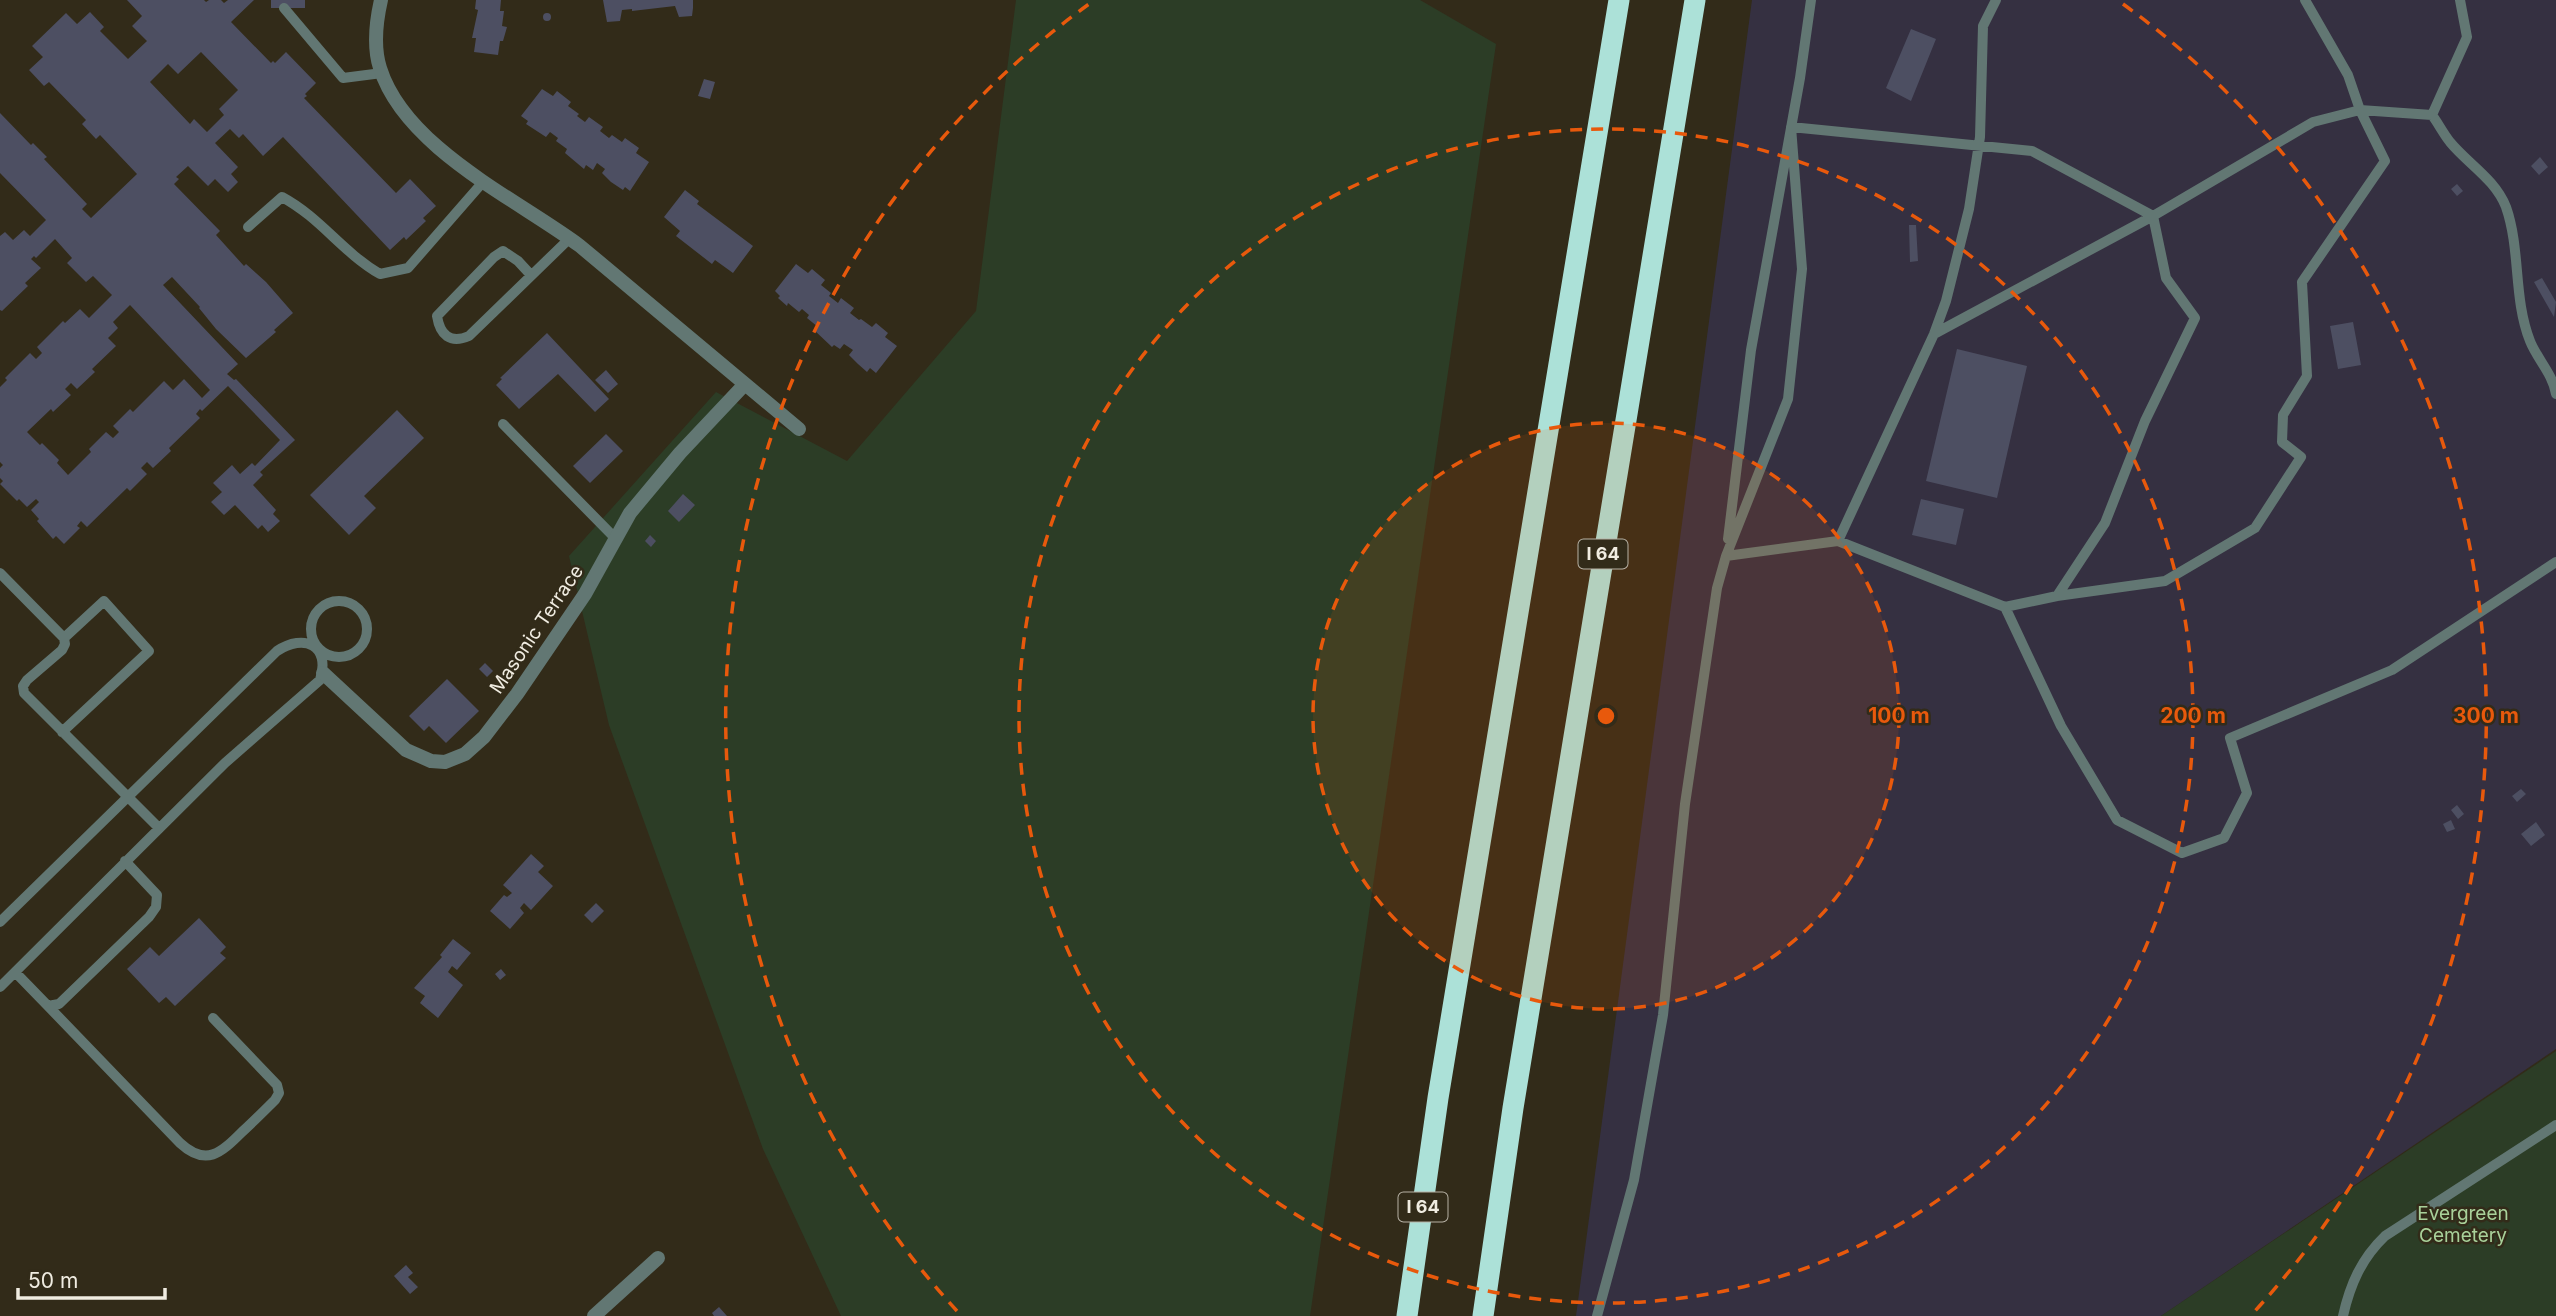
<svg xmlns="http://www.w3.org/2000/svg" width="2556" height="1316" font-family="Inter,sans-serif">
<rect width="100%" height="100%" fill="#322b19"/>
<path fill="#353041" d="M1752 0H2556V1049L2161 1316H1576Z"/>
<path fill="#2c3d26" d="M1016 0H1420L1496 44 1310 1316H841L763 1149 609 725 569 556 716 392 847 461 976 311Z
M2556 1051V1316H2161Z"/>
<path fill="#4d4f62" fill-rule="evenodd" d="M127 0H204L206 2 209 0H221L224 3 228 0H254L231 22 271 63 273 61 275 63 286 52 316 83 305 94 307 96 304 98 396 193 410 179 436 206 423 218 426 221 406 240 404 237 390 250 283 137 263 156 243 134 239 138 230 129 215 143 238 167 231 174 238 182 228 192 215 179 208 186 188 166 176 177 179 179 174 184 220 231 216 235 244 266 246 264 266 282 293 313 274 330 276 332 246 358 216 329 199 308 200 307 172 277 163 285 238 364 227 374 234 380 236 379 295 440 260 472 263 475 253 485 276 510 273 514 280 521 268 532 262 525 258 529 235 505 224 515 211 502 222 492 213 483 232 465 240 474 252 463 255 466 280 440 228 386 202 411 200 409 196 414 200 418 169 448 171 451 153 468 147 462 141 468 147 474 130 491 127 488 87 527 81 521 77 526 80 528 64 544 56 536 53 539 37 521 39 519 31 510 39 502 36 499 27 507 19 499 17 501 0 484 3 481 0 478V468L3 465 0 462V387L7 380 5 378 30 353 36 359 42 353 37 347 63 321 65 323 80 309 89 318 112 295 93 276 86 282 67 263 72 258 55 239 36 258 34 256 31 259 41 268 25 283 28 286 2 311 0 310V236L5 232 13 240 24 230 30 236 46 220 0 173V113L31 145 33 143 47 157 44 159 87 204 82 209 91 218 137 174 100 135 96 139 82 124 86 120 49 82 44 86 29 70 43 57 32 46 66 13 77 24 90 12 104 27 100 31 128 59 147 41 132 26 142 16ZM201 52 238 90 219 109 224 115 207 132 194 119 190 124 150 82 168 64 178 74ZM130 305 210 390 202 398 184 379 173 390 164 381 133 412 130 409 113 426 119 432 113 438 106 432 89 449 91 452 68 475 57 463 59 460 42 443 40 445 27 432 51 409 53 412 71 395 65 389 71 383 77 389 95 372 92 369 116 346 108 338 118 328 113 322Z
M271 0H305V8H271Z
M476 0H501L500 11H504L502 26 507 27 503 41H500L498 55 474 52 476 38H472L478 10 475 9Z
M603 0H693V8L692 16 679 17 675 6 632 11V9L622 10 620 21 607 22Z
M543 17a4 4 0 1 1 8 0a4 4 0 1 1-8 0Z
M1911 29 1936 39 1911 101 1886 88Z
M704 79 715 82 710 99 698 96Z
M542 89 553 96 557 91 571 102 568 106 579 114 577 116 585 122 589 117 603 127 600 131 609 138 612 135 622 142 625 138 639 148 636 153 649 162 630 191 625 187 623 190 611 182 602 173 605 169 597 163 593 170 586 165 584 169 565 153 567 149 556 141 558 138 550 132 546 137 526 124 528 121 521 116Z
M2540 157 2548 167 2539 175 2531 166Z
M2457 184 2463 191 2457 196 2451 189Z
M685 190 699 201 697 204 753 246 733 273 715 260 712 264 676 236 680 231 664 217Z
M1909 225H1916L1918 261 1910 262Z
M796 264 808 273 812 269 825 280 821 285 831 293 829 296 838 303 841 298 854 308 850 313 859 320 861 319 872 327 876 323 888 333 885 337 897 346 876 373 870 368 867 372 858 364 849 355 853 350 844 344 840 349 834 345 832 347 814 330 818 327 807 318 809 315 802 309 799 312 788 303 787 306 778 298 780 296 775 291Z
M2542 278 2556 302 2554 317 2534 282Z
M2353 322 2361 365 2338 369 2330 326Z
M547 333 609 399 595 412 558 374 519 409 496 385 502 379 500 378Z
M1957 349 2027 366 1997 498 1926 481Z
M606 370 618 384 608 393 595 380Z
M397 410 424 438 364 496 376 508 349 535 310 495Z
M606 434 623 451 590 483 573 466Z
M683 494 695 505 679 522 668 511Z
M1921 499 1964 509 1956 545 1912 535Z
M650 535 656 541 651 547 645 541Z
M485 663 493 671 487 677 479 669Z
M447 679 479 711 446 743 429 726 424 731 409 716Z
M2521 789 2526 794 2517 802 2512 796Z
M2457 805 2464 814 2458 819 2451 810Z
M2451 820 2455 829 2447 832 2443 824Z
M2536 822 2545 835 2531 846 2521 834Z
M531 854 544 866 538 872 553 886 531 910 524 903 520 908 524 913 510 929 490 911 504 895 507 897 512 893 503 885Z
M596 903 604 911 592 923 584 915Z
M199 918 226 947 220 953 226 958 175 1006 166 997 159 1003 127 969 150 947 159 956Z
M453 939 471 953 457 970 452 966 448 972 463 985 438 1018 420 1003 425 996 414 988 442 957 440 955Z
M501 969 506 975 500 980 495 974Z
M406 1265 413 1273 408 1277 418 1287 410 1294 394 1276Z
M719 1307 727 1316H714L712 1313Z"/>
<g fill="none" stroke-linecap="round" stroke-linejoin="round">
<path stroke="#627773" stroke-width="10" d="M2460 0 2467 37 2432 115C2438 123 2443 133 2450 142 2468 164 2495 179 2506 207 2521 250 2513 298 2530 341 2537 359 2553 374 2556 394
M284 8 343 78 382 73
M248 227 282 197C321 218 342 252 380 274L408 268 483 182
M530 274 518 261 503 251 494 257 437 316C440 335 450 344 469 336L570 238
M1934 334 2153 216
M503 424 615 538
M1728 539 1751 350 1800 78 1811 0
M1838 541 2005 607 2057 596 2105 523 2145 421 2195 318 2166 278 2153 216 2313 122 2360 110 2348 75 2305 0
M1726 556 1788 399 1802 269 1791 127 2032 151 2153 216
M0 573 64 638 65 644 62 650 27 680 23 686 24 693 159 828
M2057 596 2165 581 2255 528 2301 457 2282 442 2283 415 2307 376 2302 282 2385 161 2360 110 2432 115
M311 629a28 28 0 1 1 56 0a28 28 0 1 1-56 0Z
M2005 607 2061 726 2117 820 2182 853 2224 838 2247 793 2230 738 2392 670 2556 562
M62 732 149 651 104 601 64 638
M0 922 277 651C304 633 331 645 320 680L225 763 0 987
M15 972 48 1006 59 1004 149 917 156 907 157 895 125 861
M48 1006 180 1143C206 1167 221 1153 242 1132 253 1122 264 1111 275 1100L279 1093 277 1085 213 1018
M1597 1316 1634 1180 1663 1015 1685 804 1717 588 1726 556 1838 541 1934 334 1946 301 1969 209 1980 137 1983 26 1996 0
M2343 1316C2350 1285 2361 1259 2385 1236L2556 1125"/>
<path stroke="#627773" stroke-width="14" d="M381 0C376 22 373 46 380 68 405 148 517 199 580 246L799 429
M323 673 406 750 431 761 445 762 465 754 484 737 517 694 585 594 630 513 680 453 745 384
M594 1316 658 1258"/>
<path stroke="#ace1d8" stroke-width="21" d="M1407 1316 1438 1098 1619 0
M1483 1316 1513 1108 1695 0"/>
</g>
<circle cx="1606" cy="716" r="293" fill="#e8590c" fill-opacity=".12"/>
<g fill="none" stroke="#e8590c" stroke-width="3.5" stroke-dasharray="12 9">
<circle cx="1606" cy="716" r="293"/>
<circle cx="1606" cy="716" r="587"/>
<path d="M957 1311A880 880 0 0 1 1089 4M2123 4A880 880 0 0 1 2255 1311"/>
</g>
<g text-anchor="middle" stroke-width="5" stroke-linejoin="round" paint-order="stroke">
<g fill="#322b19" stroke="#b7b2a5" stroke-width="2">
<rect x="1578.5" y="539.5" width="49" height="29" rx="5"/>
<rect x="1398.5" y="1192.5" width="49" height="29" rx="5"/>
</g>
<g font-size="18" font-weight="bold" fill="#f0ece1">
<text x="1603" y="560">I 64</text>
<text x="1423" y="1213">I 64</text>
</g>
<g font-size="19" fill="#f0ece1" stroke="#322b19">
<text transform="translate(536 629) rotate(-56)" y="7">Masonic Terrace</text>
</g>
<g font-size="19" fill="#a9d19a" stroke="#322b19">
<text x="2463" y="1220">Evergreen<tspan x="2463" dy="22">Cemetery</tspan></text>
</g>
</g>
<circle cx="1606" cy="716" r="10" fill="#e8590c" stroke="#322b19" stroke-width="3.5"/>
<g font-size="21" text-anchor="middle" font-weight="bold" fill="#e8590c" stroke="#322b19" stroke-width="5" stroke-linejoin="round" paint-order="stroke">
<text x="1899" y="723">100 m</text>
<text x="2193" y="723">200 m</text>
<text x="2486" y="723">300 m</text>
</g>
<path d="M18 1288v10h147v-10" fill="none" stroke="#f0ece1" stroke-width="3.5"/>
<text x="28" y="1288" font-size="21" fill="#f0ece1" stroke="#322b19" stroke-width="5" paint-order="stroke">50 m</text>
</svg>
